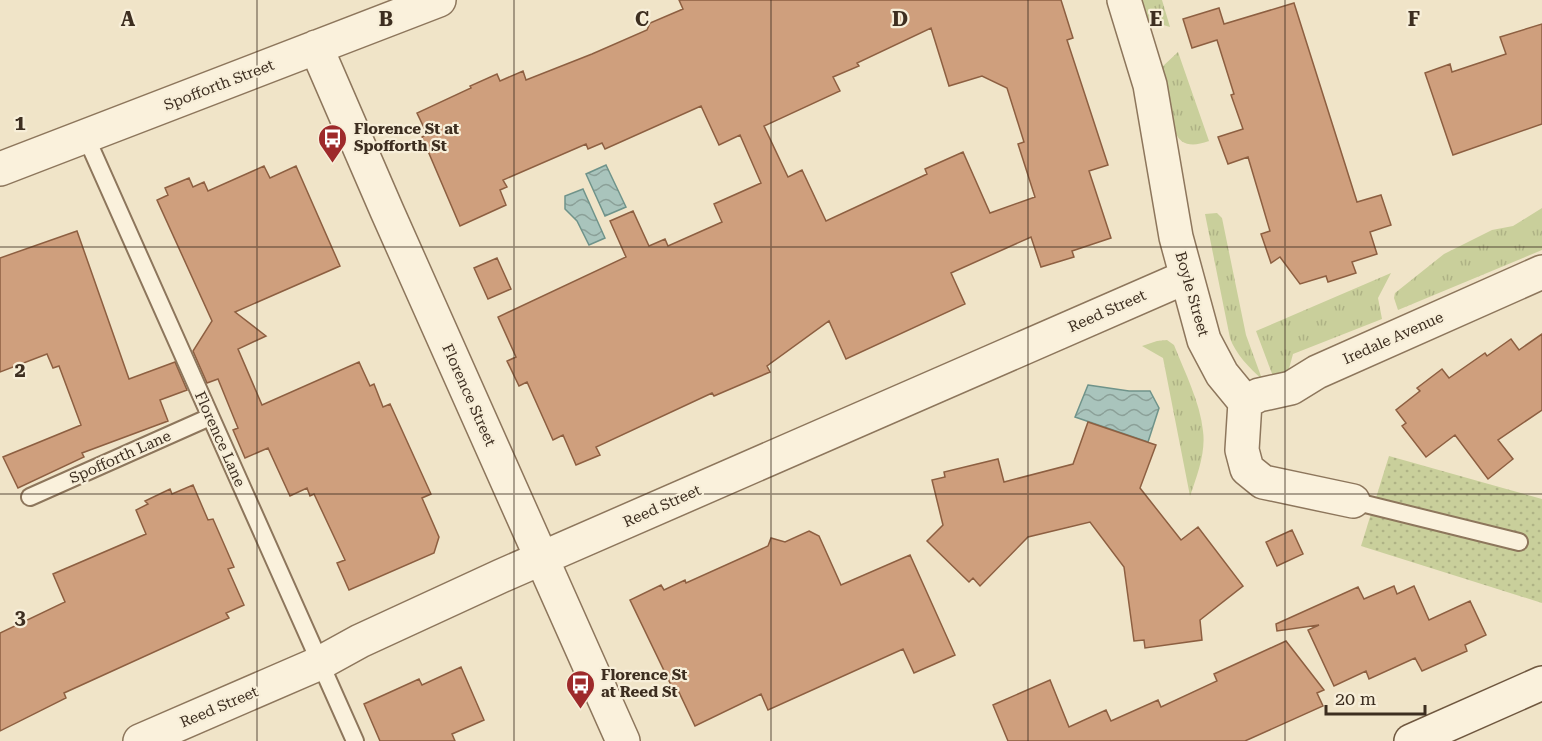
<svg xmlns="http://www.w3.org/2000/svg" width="1542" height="741" font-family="'Roboto Serif',serif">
<defs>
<pattern id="grass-tufts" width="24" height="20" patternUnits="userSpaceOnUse" patternTransform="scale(1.5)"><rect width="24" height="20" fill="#c9cf9b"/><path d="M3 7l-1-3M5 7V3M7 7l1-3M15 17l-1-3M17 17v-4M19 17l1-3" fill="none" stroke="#aeb285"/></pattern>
<pattern id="park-dots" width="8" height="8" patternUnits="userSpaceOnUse" patternTransform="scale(1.5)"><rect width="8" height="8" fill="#c9cf9b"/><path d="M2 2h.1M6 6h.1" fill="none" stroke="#aeb285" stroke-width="1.8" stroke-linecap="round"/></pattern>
<pattern id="water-waves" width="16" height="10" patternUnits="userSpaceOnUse" patternTransform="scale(1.5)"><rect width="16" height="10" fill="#a9c4bc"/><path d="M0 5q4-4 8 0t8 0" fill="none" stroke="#8ba098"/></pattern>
</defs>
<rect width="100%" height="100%" fill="#f0e4c8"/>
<path fill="url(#grass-tufts)" d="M1135 0H1162L1170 27 1143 19Z
M1178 52 1209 141C1177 153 1173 132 1168 106 1166 93 1162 80 1162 67Z
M1542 208V250L1398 310 1394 298 1395 293 1444 254 1492 230 1513 226Z
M1217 213 1222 218 1246 335 1262 379C1250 369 1235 353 1230 338L1205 214Z
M1391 273 1378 298 1382 319 1293 354 1287 376 1274 379 1256 331Z
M1167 340 1174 345C1185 373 1200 402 1203 431 1206 452 1197 476 1190 496L1163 358 1142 346 1157 341Z"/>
<path fill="url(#park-dots)" d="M1389 456 1542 499V603L1361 546Z"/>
<path fill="url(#water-waves)" stroke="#6f938a" stroke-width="1.5" d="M606 165 626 207 605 216 586 174Z
M583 189 605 238 589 245 577 221 565 209V196Z
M1088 385 1129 391H1150L1159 408 1148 442 1075 417Z"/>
<path fill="#cf9f7d" stroke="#8d5f41" stroke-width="1.5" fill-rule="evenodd" d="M679 0H1061L1073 38 1067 40 1108 165 1089 171 1111 238 1072 251 1074 257 1041 267 1031 237 951 273 965 304 846 359 829 321 767 366 770 372 714 396 712 393 596 447 600 455 576 465 563 435 553 440 527 382 519 386 507 361 516 357 498 317 626 257 610 221 633 211 649 246 665 239 668 246 722 222 714 204 761 183 740 135 719 145 701 106 605 149 602 143 588 149 586 144 503 180 507 187 500 190 506 205 460 226 422 137 427 134 417 113 471 88 470 86 497 74 500 81 523 71 526 80 592 54 647 30 650 23 683 9ZM931 28 949 86 982 76 1007 88 1024 142 1018 144 1035 197 990 213 963 152 925 169 927 174 826 221 802 170 788 177 764 126 840 91 833 77 859 66 857 63Z
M1294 3 1357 202 1381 195 1391 225 1370 232 1377 254 1352 262 1356 273 1328 282 1326 276 1300 284 1280 257 1271 263 1261 234 1270 231 1248 157 1228 164 1218 137 1243 129 1231 95 1234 94 1217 40 1192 48 1183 19 1219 8 1224 24Z
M1542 24V124L1453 155 1425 73 1450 64 1452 72 1506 54 1500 37Z
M264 166 270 178 296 166 340 266 235 312 266 336 238 349 262 405 359 362 370 386 374 384 383 407 390 404 431 494 422 498 439 537 434 553 349 590 337 563 345 560 314 494 310 496 307 488 290 496 268 448 245 458 233 430 238 428 218 379 207 383 193 351 212 321 157 200 168 195 165 188 189 178 193 187 204 182 208 191Z
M77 231 129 379 175 362 187 390 160 400 168 421 82 453 84 457 18 488 3 457 81 425 59 366 53 368 47 354 0 372V258Z
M497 258 511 289 488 299 474 268Z
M1542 334V410L1498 440 1513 459 1488 479 1455 435 1426 457 1402 426 1406 423 1396 410 1420 391 1417 388 1442 369 1449 378 1485 353 1487 356 1511 339 1519 350Z
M1088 422 1156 445 1140 488 1181 540 1198 527 1243 586 1200 620 1202 640 1145 648 1144 640 1134 641 1124 567 1090 522 1028 537 980 586 973 578 969 582 927 541 943 525 932 480 945 477 944 472 998 459 1004 482 1073 464Z
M193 485 208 520 213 519 234 567 228 569 244 605 226 613 229 618 64 693 66 698 0 731V633L65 602 53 574 146 534 136 510 148 504 145 501 170 489 172 494Z
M1292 530 1303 554 1277 566 1266 542Z
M809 531 819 536 841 585 910 555 955 655 914 673 903 649 768 710 761 694 695 726 676 686 672 687 630 600 661 585 664 590 685 580 686 583 768 546 771 538 785 542Z
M1394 586 1397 594 1414 586 1429 620 1470 601 1486 635 1465 645 1467 651 1422 671 1415 658 1369 679 1366 671 1334 686 1308 630 1319 625 1277 631 1276 624 1358 587 1364 599Z
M1286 641 1324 690 1317 693 1323 706 1245 741H1008L993 705 1050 680 1069 727 1106 710 1111 721 1158 700 1161 707 1217 681 1214 674Z
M461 667 484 720 452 734 455 741H380L364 704 419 679 422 685Z"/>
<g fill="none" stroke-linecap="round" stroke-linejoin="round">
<defs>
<path id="service" d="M86 137 355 741
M30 497 210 417
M1353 501 1519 542"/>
<path id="minor" d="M1124 0 1150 85 1176 237 1204 340 1222 374 1245 402 1242 450 1247 469 1263 482 1353 501
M316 47 387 211 623 741
M0 169 439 0
M1245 402 1259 395 1291 388 1317 372 1542 272
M140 741 320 663 360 641 501 576 1186 277"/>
<path id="secondary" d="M1411 741 1542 683"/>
</defs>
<use href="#service" stroke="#8d765c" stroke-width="20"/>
<use href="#minor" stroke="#8d765c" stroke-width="36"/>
<use href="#secondary" stroke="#6f573f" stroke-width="36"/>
<use href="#service" stroke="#faf1dc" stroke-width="16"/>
<use href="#minor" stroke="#faf1dc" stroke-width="33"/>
<use href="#secondary" stroke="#faf1dc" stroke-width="33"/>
</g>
<path fill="none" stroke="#3d2e20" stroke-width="1.5" stroke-opacity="0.55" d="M257 0V741M514 0V741M771 0V741M1028 0V741M1285 0V741M0 247H1542M0 494H1542"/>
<defs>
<symbol id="bus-pin" viewBox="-11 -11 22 30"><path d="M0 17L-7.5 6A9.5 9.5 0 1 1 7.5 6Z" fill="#9e2a2b" stroke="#f7eed8"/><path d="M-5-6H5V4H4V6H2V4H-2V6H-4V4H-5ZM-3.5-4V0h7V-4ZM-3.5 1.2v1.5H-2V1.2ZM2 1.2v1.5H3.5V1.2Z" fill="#fff"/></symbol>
</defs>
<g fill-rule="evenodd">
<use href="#bus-pin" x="316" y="122" width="33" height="45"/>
<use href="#bus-pin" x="564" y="668" width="33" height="45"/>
</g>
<g text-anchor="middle" stroke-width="4.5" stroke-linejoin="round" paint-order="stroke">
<g font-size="15" fill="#3d2e20" stroke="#f7eed8">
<text transform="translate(219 85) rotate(-21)" y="5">Spofforth Street</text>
<text transform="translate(1192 294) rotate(74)" y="5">Boyle Street</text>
<text transform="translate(1107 311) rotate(-24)" y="5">Reed Street</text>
<text transform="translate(1393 338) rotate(-24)" y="5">Iredale Avenue</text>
<text transform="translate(469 395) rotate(66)" y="5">Florence Street</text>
<text transform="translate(220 439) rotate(66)" y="5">Florence Lane</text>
<text transform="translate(120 457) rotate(-24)" y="5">Spofforth Lane</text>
<text transform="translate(662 506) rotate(-24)" y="5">Reed Street</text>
<text transform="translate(219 707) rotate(-23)" y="5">Reed Street</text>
</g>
<g font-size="15" font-weight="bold" fill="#3d2e20" stroke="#f7eed8" text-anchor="start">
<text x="354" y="134">Florence St at<tspan x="354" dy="17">Spofforth St</tspan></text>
<text x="601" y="680">Florence St<tspan x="601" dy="17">at Reed St</tspan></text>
</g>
</g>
<g font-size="20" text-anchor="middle" font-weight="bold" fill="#3d2e20" stroke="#f7eed8" stroke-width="4.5" stroke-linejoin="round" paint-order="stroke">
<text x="128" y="26">A</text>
<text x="386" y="26">B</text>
<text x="642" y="26">C</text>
<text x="900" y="26">D</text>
<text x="1156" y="26">E</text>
<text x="1414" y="26">F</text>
<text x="20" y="130">1</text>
<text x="20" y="377">2</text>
<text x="20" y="624">3</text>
</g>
<path d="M1326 705v9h99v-9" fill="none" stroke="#3d2e20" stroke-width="3"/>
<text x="1335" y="705" font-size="18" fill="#3d2e20" stroke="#f7eed8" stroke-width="4.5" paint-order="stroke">20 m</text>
</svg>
